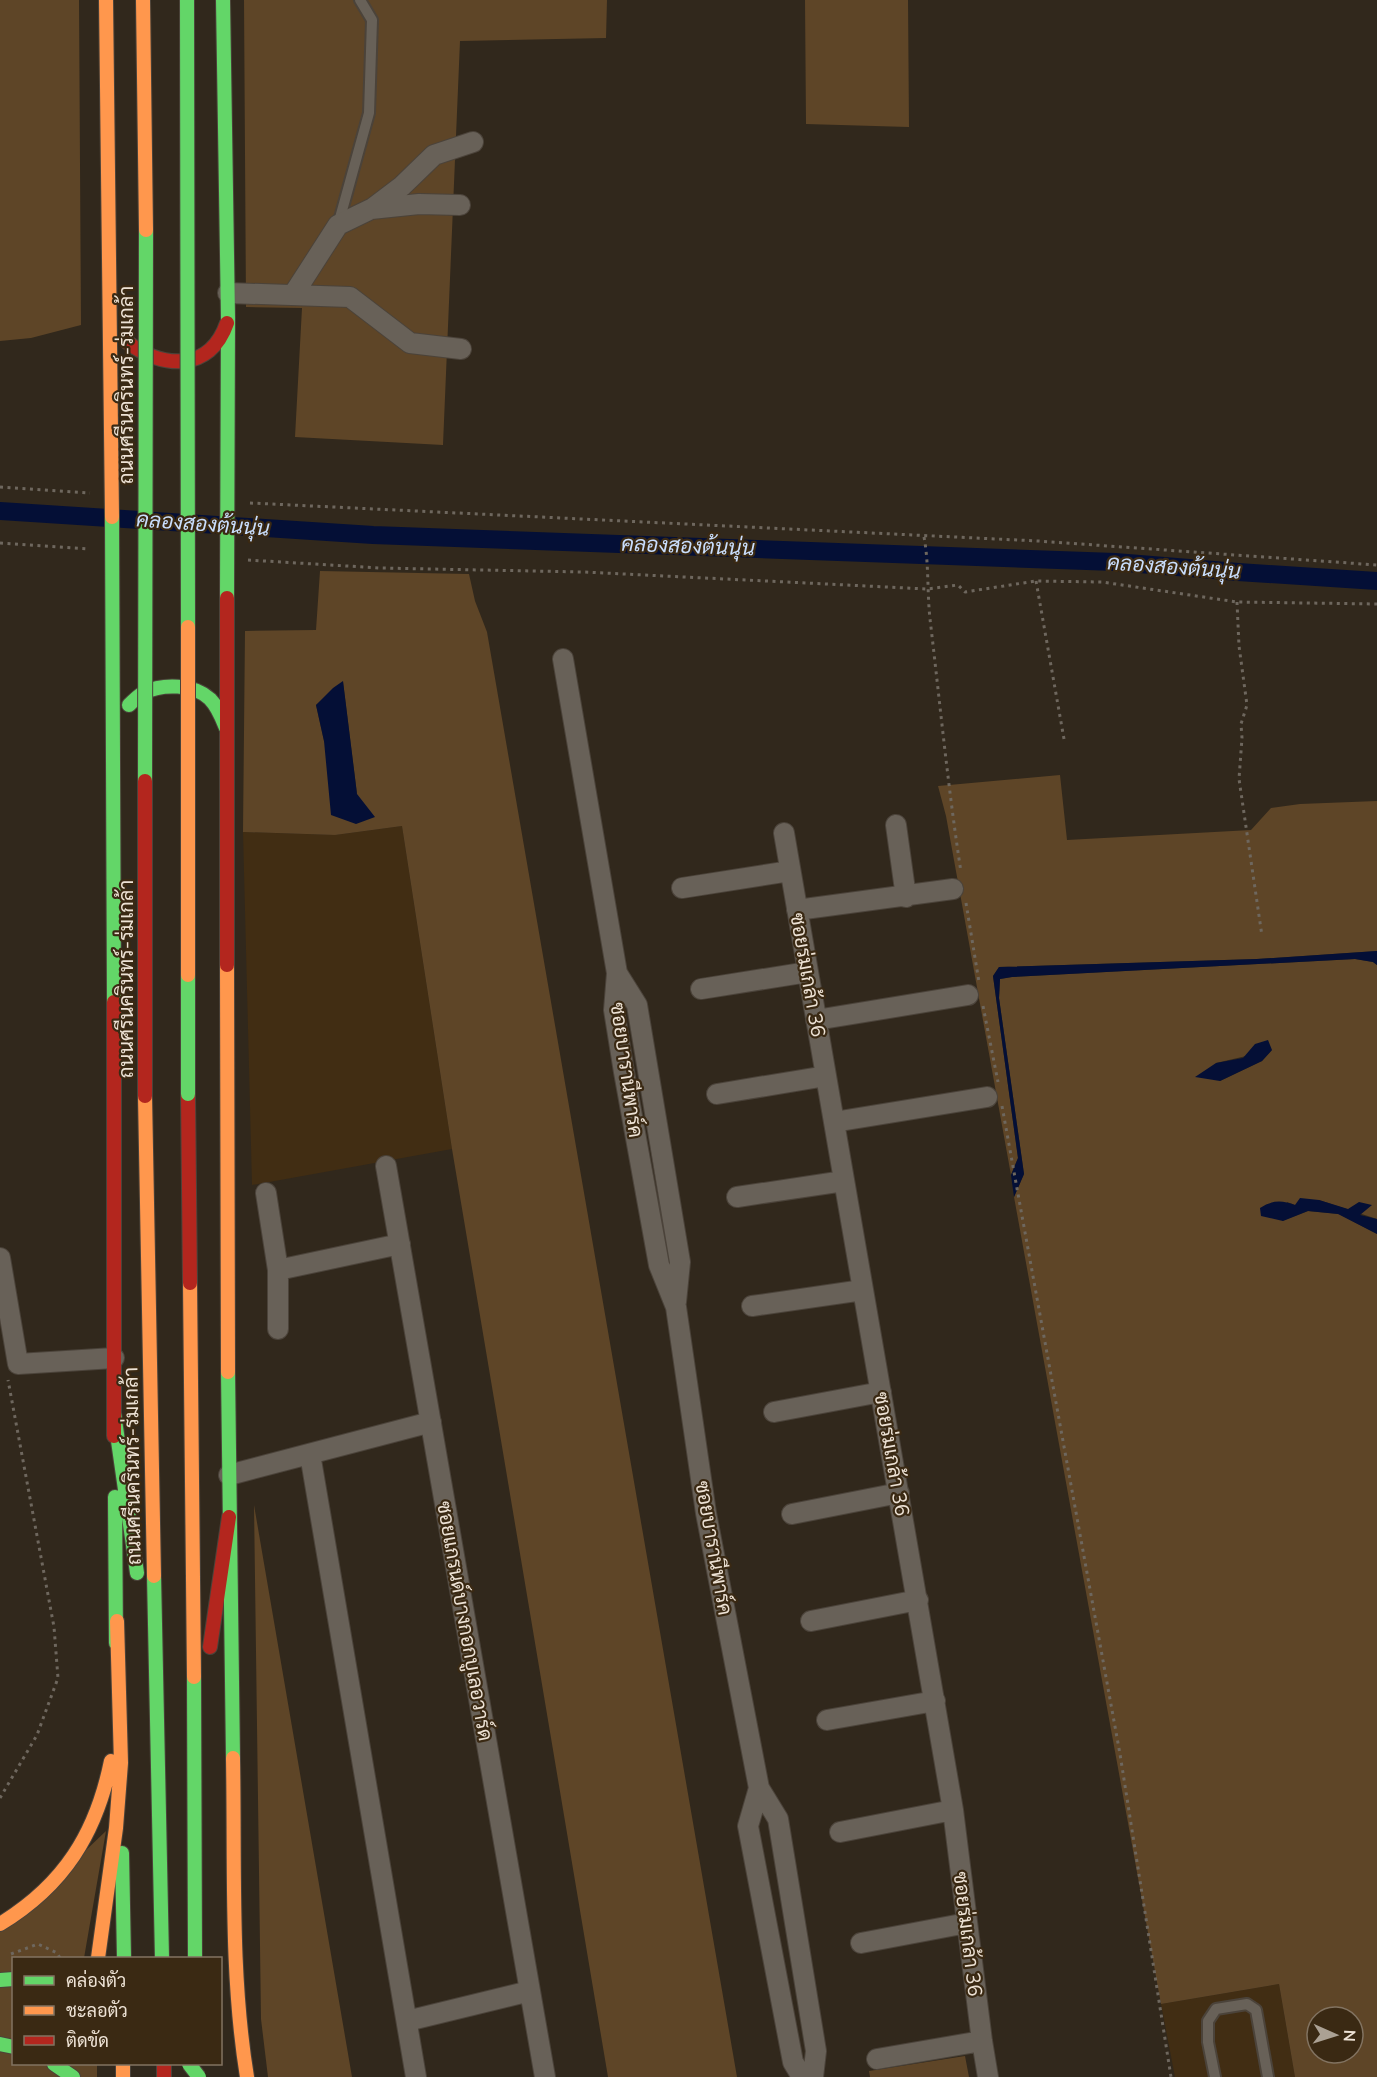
<svg xmlns="http://www.w3.org/2000/svg" width="1377" height="2077" font-family="'Nunito Sans',Sarabun,sans-serif">
<rect width="100%" height="100%" fill="#31281c"/>
<path fill="#412d13" d="M402 826 452 1149 252 1185 243 832 335 835Z
M1279 1984 1295 2077H1175L1161 2004Z"/>
<path fill="#5e4527" fill-rule="evenodd" d="M0 0H79L81 325 31 338 0 341Z
M244 0H607L606 38 460 41 443 445 295 437 302 308 246 307Z
M805 0H908L909 127 806 124Z
M320 571 469 574 475 601 487 632 737 2077H608L452 1149 402 826 335 835 243 832 245 631 316 630ZM343 682 357 794 324 741 316 705Z
M1060 775 1067 840 1251 830 1271 808 1300 804 1377 801V951L1257 959 999 967 993 976 1018 1158 1011 1175 946 816 938 786Z
M1355 959 1373 962 1377 965V1219L1319 1200 1295 1205 1287 1202 1282 1221 1308 1211 1339 1214 1377 1234V2077H1295L1279 1984 1161 2004 1014 1197 1024 1174 999 998 1000 979 1012 977ZM1272 1050 1262 1061 1220 1081 1216 1063ZM1317 2017H1353V2053H1317Z
M254 1505 352 2077H268L261 2019Z
M106 1831 84 1958H14V2064H97V2077H0V1932Z
M965 2056 969 2077H870L869 2071Z"/>
<path fill="#040f36" d="M343 681 357 794 375 817 356 824 331 815 324 741 316 705 333 688Z
M1377 951V965L1373 962 1355 959 1012 977 1000 979 999 998 1024 1174 1014 1197 1011 1175 1018 1158 993 976 999 967 1257 959Z
M1268 1040 1272 1050 1262 1061 1220 1081 1195 1077 1216 1063 1243 1058 1255 1044Z
M1300 1198 1319 1200 1348 1209 1359 1202 1372 1205 1360 1215 1377 1219V1234L1338 1214 1308 1211 1283 1221 1261 1216 1260 1208C1272 1200 1282 1200 1295 1205Z"/>
<g fill="none" stroke-linecap="round" stroke-linejoin="round">
<path stroke="#040f36" stroke-width="18" d="M0 511 373 535 1115 562 1238 572 1377 581"/>
<defs>
<path id="lane" d="M338 225 369 113 372 20 360 0
M1215 2077 1208 2042V2021L1216 2009 1247 2004 1256 2010 1268 2077"/>
<path id="street" d="M373 208 402 186 434 155 473 142
M228 293 350 297 410 343 461 349
M293 295 338 225 371 209 419 204 460 205
M563 659 617 973 614 1010 624 1072 659 1265 676 1307 706 1513 759 1788 778 1819 816 2051 813 2077
M896 825 906 897
M784 833 953 1810 982 2041 988 2077
M682 888 790 871
M797 910 953 889
M617 973 637 1005 680 1262 676 1302
M701 989 808 972
M816 1020 968 995
M717 1094 826 1076
M834 1122 987 1097
M386 1166 545 2077
M266 1193 278 1270V1329
M737 1197 844 1181
M0 1258 18 1364 114 1358
M278 1270 400 1244
M752 1306 863 1290
M774 1412 881 1392
M310 1454 416 2077
M229 1475 431 1422
M792 1514 899 1493
M811 1621 918 1600
M827 1720 935 1701
M759 1788 748 1826 793 2062 802 2077
M840 1832 953 1810
M861 1943 967 1923
M407 2021 530 1991
M877 2059 982 2041"/>
<path id="fast" d="M223 0 228 318 227 598
M112 517 114 1002
M129 705C133 701 138 696 143 693 163 683 194 684 210 699 218 707 222 718 226 728
M228 1372 233 1758
M114 1413 137 1573
M115 1497 116 1643
M154 1576 162 1958
M194 1677 195 1958
M122 1853 124 1958
M0 1980 14 1979
M0 2044 14 2047
M54 2064 73 2077"/>
<path id="slow" d="M106 0 112 517
M227 965 228 1372
M145 1096 154 1576
M190 1283 194 1677
M233 1758C235 1864 230 1973 247 2077
M0 1924C64 1885 96 1834 111 1761
M98 1958 116 1828 121 1763 117 1621
M123 2064V2077"/>
<path id="jam" d="M127 342C163 369 210 372 227 323
M227 598V965
M114 1002V1436
M188 1094 190 1283
M210 1647 229 1517
M164 2064V2077"/>
</defs>
<use href="#lane" stroke="#4b433a" stroke-width="14"/>
<use href="#street" stroke="#4b433a" stroke-width="22"/>
<use href="#fast" stroke="#4b433a" stroke-width="16"/>
<use href="#slow" stroke="#4b433a" stroke-width="16"/>
<use href="#jam" stroke="#4b433a" stroke-width="16"/>
<path stroke="#6e675e" stroke-width="3" stroke-dasharray="3 4.5" stroke-linecap="butt" d="M0 487 90 493
M250 503 1038 541 1377 565
M924 537C929 563 927 591 930 619 940 703 948 788 961 872
M0 543 89 549
M248 560 380 568 584 572 927 589 958 585 965 592 1036 581 1102 582 1237 602 1377 604
M1036 581 1064 739
M1237 602 1239 646 1247 705 1241 724 1242 738 1239 779 1262 936
M966 903 979 982
M983 1006 998 1082
M1002 1106 1120 1754 1171 2077
M0 1798 37 1735 58 1678 54 1627 8 1380
M11 1954 38 1944 57 1953 60 1958"/>
<use href="#lane" stroke="#686158" stroke-width="10"/>
<use href="#street" stroke="#686158" stroke-width="20"/>
<use href="#fast" stroke="#63d668" stroke-width="14"/>
<use href="#slow" stroke="#ff974d" stroke-width="14"/>
<use href="#jam" stroke="#b3261e" stroke-width="14"/>
<defs>
<path id="fast-bridge" d="M187 0 188 627
M145 781 146 230
M188 975V1094
M189 2064 199 2077"/>
<path id="slow-bridge" d="M143 0 146 230
M188 627V975"/>
<path id="jam-bridge" d="M145 1096V781"/>
</defs>
<use href="#fast-bridge" stroke="#4b433a" stroke-width="16" stroke-linecap="butt"/>
<use href="#slow-bridge" stroke="#4b433a" stroke-width="16" stroke-linecap="butt"/>
<use href="#jam-bridge" stroke="#4b433a" stroke-width="16" stroke-linecap="butt"/>
<use href="#fast-bridge" stroke="#63d668" stroke-width="14"/>
<use href="#slow-bridge" stroke="#ff974d" stroke-width="14"/>
<use href="#jam-bridge" stroke="#b3261e" stroke-width="14"/>
</g>
<g text-anchor="middle" stroke-width="4.5" stroke-linejoin="round" paint-order="stroke">
<g font-size="20" fill="#ede2d5" stroke="#3a2913">
<text transform="translate(126 385) rotate(-90)" y="7">ถนนศรีนครินทร์-ร่มเกล้า</text>
<text transform="translate(808 975) rotate(80)" y="7">ซอยร่มเกล้า 36</text>
<text transform="translate(126 979) rotate(-90)" y="7">ถนนศรีนครินทร์-ร่มเกล้า</text>
<text transform="translate(627 1070) rotate(82)" y="7">ซอยบารานีพาร์ค</text>
<text transform="translate(892 1454) rotate(80)" y="7">ซอยร่มเกล้า 36</text>
<text transform="translate(132 1466) rotate(-91)" y="7">ถนนศรีนครินทร์-ร่มเกล้า</text>
<text transform="translate(714 1548) rotate(80)" y="7">ซอยบารานีพาร์ค</text>
<text transform="translate(465 1621) rotate(80)" y="7">ซอยแกรนด์บางกอกบูเลอวาร์ด</text>
<text transform="translate(968 1934) rotate(83)" y="7">ซอยร่มเกล้า 36</text>
</g>
<g font-size="21" font-style="italic" fill="#c9defd" stroke="#3a2913">
<text transform="translate(203 524) rotate(4)" y="7">คลองสองต้นนุ่น</text>
<text transform="translate(688 546) rotate(2)" y="7">คลองสองต้นนุ่น</text>
<text transform="translate(1174 567) rotate(4)" y="7">คลองสองต้นนุ่น</text>
</g>
</g>
<rect x="12" y="1957" width="210" height="108" fill="#3a2913" stroke="#827361" stroke-width="1.5"/>
<rect x="24" y="1976" width="30" height="9" fill="#63d668" stroke="#827361" stroke-width="1.5"/>
<text x="66" y="1987" font-size="18" fill="#ede2d5">คล่องตัว</text>
<rect x="24" y="2006" width="30" height="9" fill="#ff974d" stroke="#827361" stroke-width="1.5"/>
<text x="66" y="2017" font-size="18" fill="#ede2d5">ชะลอตัว</text>
<rect x="24" y="2036" width="30" height="9" fill="#b3261e" stroke="#827361" stroke-width="1.5"/>
<text x="66" y="2047" font-size="18" fill="#ede2d5">ติดขัด</text>
<g transform="translate(1335 2035) rotate(93)"><circle r="28" fill="#3a2913" stroke="#827361" stroke-width="1.5"/>
<path d="M0-4.5L10 22L0 15L-10 22Z" fill="#aba194"/>
<text y="-9" font-size="16" font-weight="bold" text-anchor="middle" fill="#ede2d5">N</text>
</g>
</svg>
